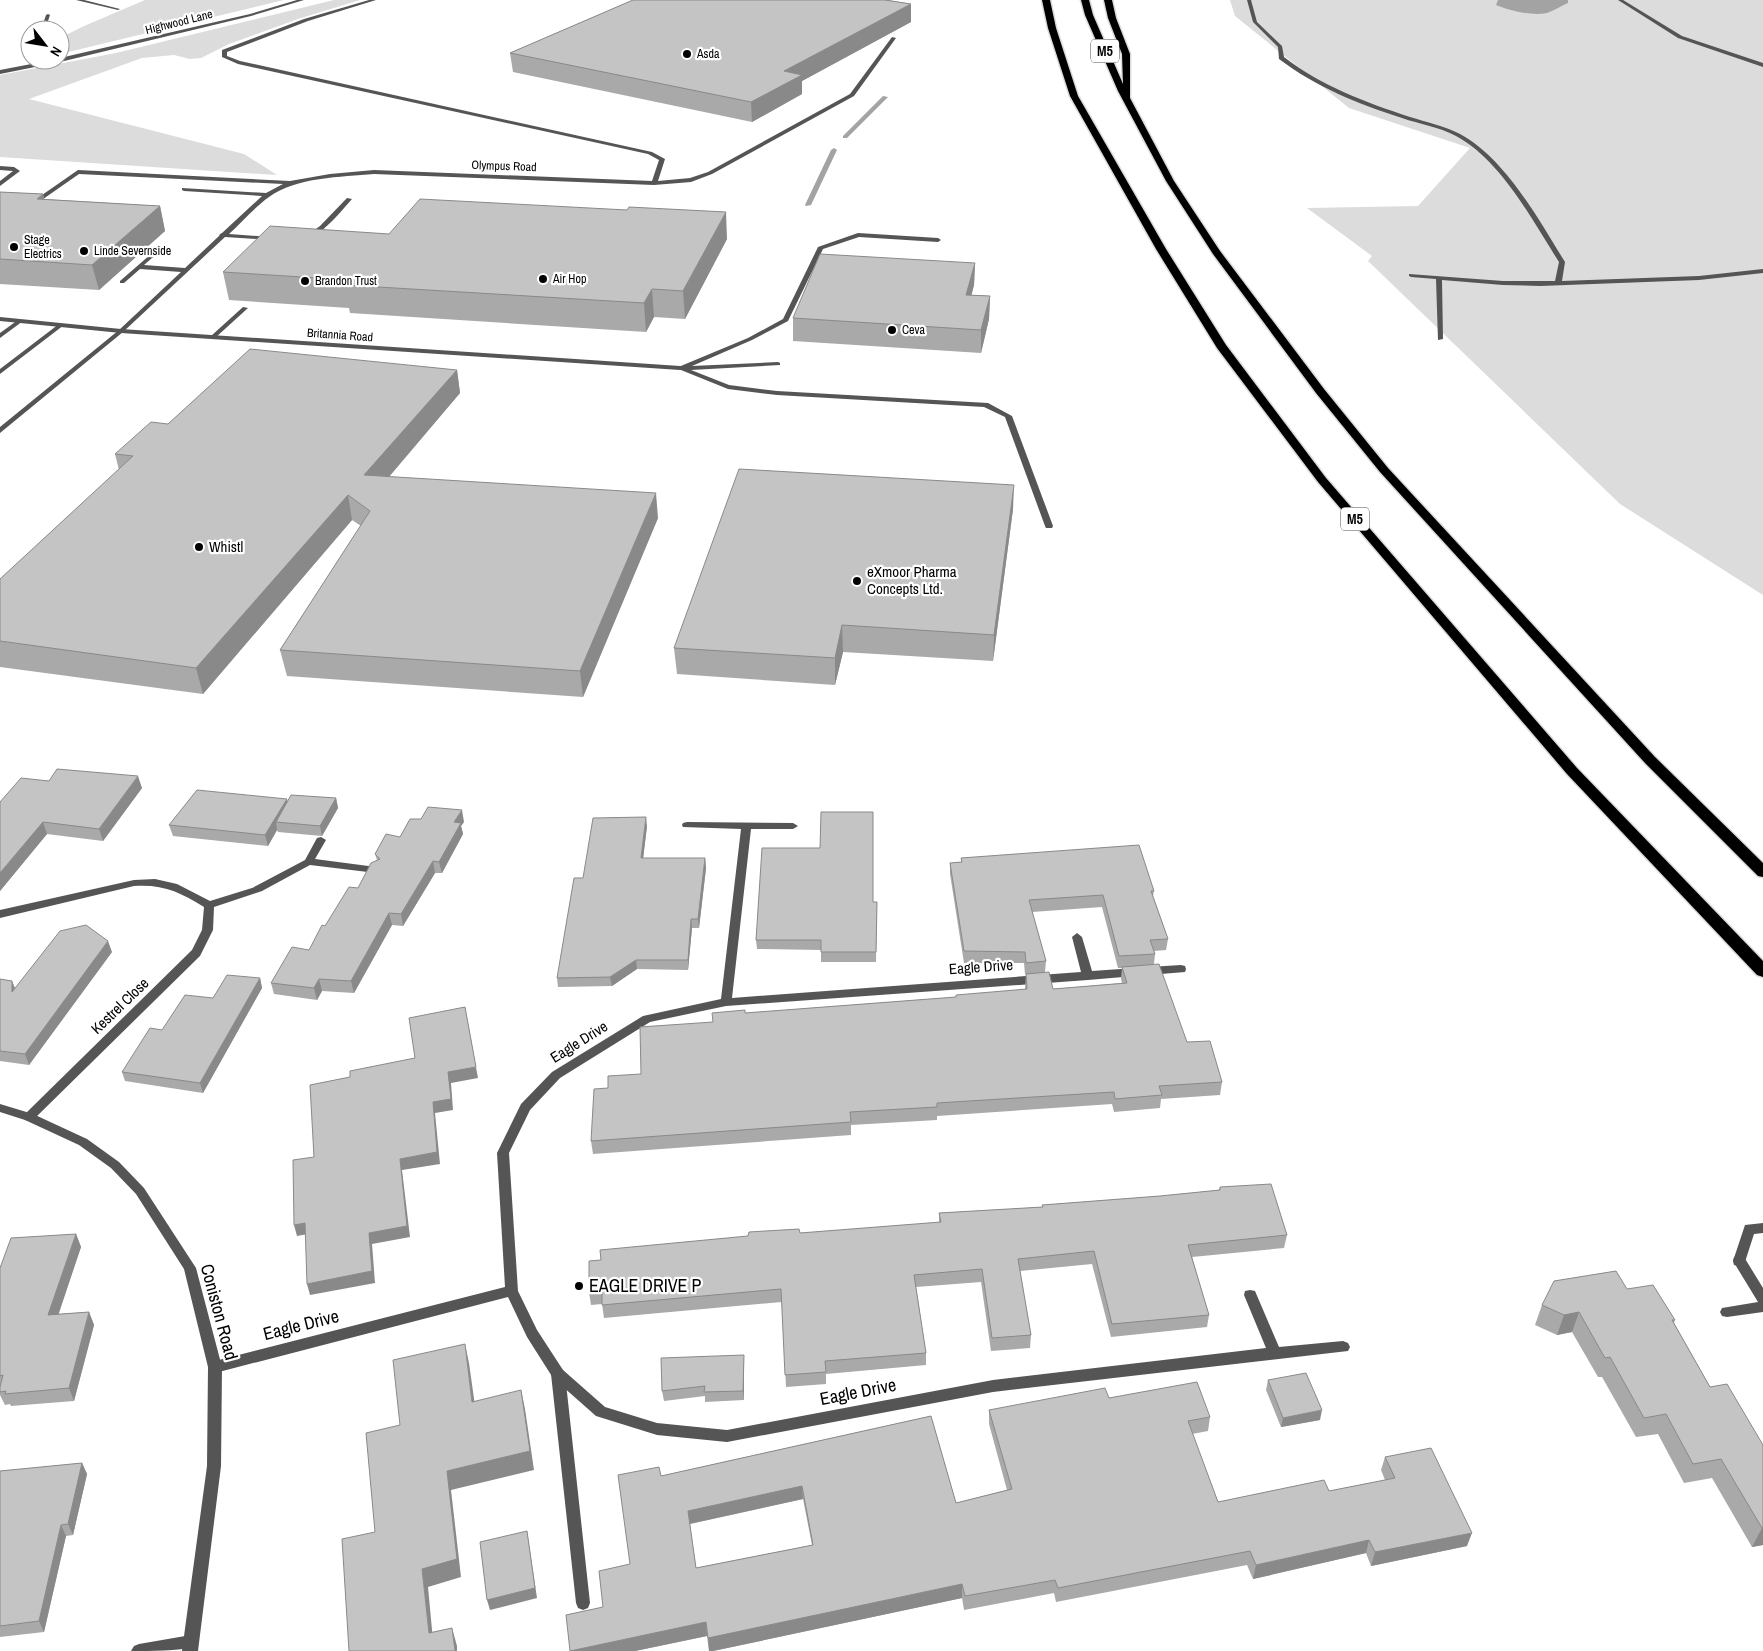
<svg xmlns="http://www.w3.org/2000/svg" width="1763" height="1651" font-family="'Archivo Narrow',sans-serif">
<rect width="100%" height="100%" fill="#fff"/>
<path fill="#dcdcdc" d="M145 0H284L60 54V38L84 26Z
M334 0H360L298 19 229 44 201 58 190 59 174 55 142 58 29 99 244 154 277 175 0 157V75L116 53Z
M1230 0H1763V595L1620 504 1368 261 1372 256 1307 208 1418 206 1470 148 1349 108 1235 16Z"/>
<path fill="#a3a3a3" d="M1498 0H1568V3C1561 6 1553 11 1547 13 1532 16 1510 11 1496 5Z"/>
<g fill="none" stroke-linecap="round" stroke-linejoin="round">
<path fill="#a3a3a3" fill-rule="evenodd" d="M883 96 888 97 847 138H843V136Z
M834 148 837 150 811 205 806 206 805 205 831 150Z"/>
<defs>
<path id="motorway" d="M1042 0H1050L1056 28 1078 96 1166 249 1226 345 1326 478 1577 768 1763 961V977L1757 975 1567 774 1318 482 1217 348 1156 249 1070 96 1048 28Z
M1081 0H1089L1093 15 1123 84 1122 54 1108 18 1104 0H1112L1116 18 1130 54V98L1174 181 1220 251 1324 389 1388 468 1655 757 1763 863V877L1758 876 1645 763 1380 472 1316 393 1213 254 1166 181 1118 91 1085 15Z"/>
</defs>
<use href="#motorway" stroke="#dbdbdb" stroke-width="3"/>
<path fill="#555" fill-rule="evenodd" d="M76 0H84L120 9 118 10Z
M369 0H376L308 21 227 52V56L240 61 652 152 665 159 658 181 690 178 708 172 850 94 892 37 896 38 854 96 712 174 691 182 654 185 374 174C341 177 296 177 269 197 255 207 242 222 229 234L271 237 274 239 273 240 225 237 123 332 0 433V427L119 330 181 272 140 269 124 283H120V281L158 248 160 249V251L144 265 185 268 219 236 220 234 222 233 262 196 184 191 182 190V188L266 193 283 184 79 174 36 204H32V202L78 170 290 181 330 174 374 170 652 181 659 160 648 154 238 64 222 57V50L304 19Z
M1247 0H1251L1257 22 1282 46 1284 57C1321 86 1365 102 1410 117 1426 122 1445 126 1460 134 1506 159 1538 219 1565 262L1562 281 1699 276 1763 269V273L1699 280 1540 286 1503 285 1442 280 1443 339 1438 340 1436 279 1411 277 1409 276V274L1503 281H1555L1559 262C1532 220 1501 160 1456 136 1440 127 1419 124 1402 118 1358 104 1316 87 1279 59L1278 47 1253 22Z
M1618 0H1623L1682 36 1763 63V67L1678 38Z
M48 14 50 15 45 30H41L46 15Z
M41 60H50L55 62 52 64Z
M0 166 14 167 20 171 0 186V181L13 171 0 170Z
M347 198 352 199C343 209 319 239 306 238V236L320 226Z
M858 233 938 238 941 240 938 242 859 237 823 249 788 321 752 340 692 366 778 362 780 363V365L691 370 729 385 777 391 988 403 1012 416 1053 526 1052 528H1046L1045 526 1005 417 984 407 777 395 728 389 676 368 748 338 783 319 818 247Z
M243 307 248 308 215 338H211V336Z
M18 320 23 321 0 338V333Z
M59 324 64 325 0 374V369Z
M321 837 326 840 315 859 376 867 381 870 376 873 310 865 262 891H254L253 889 254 887 305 860 317 838Z
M1763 1223V1233L1754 1234 1744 1265 1739 1266 1734 1265 1733 1261 1745 1225Z
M558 1368 563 1370 565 1374 590 1603 588 1608 583 1610 578 1608 576 1603 551 1374 553 1370Z"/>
<path fill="#555" fill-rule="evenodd" d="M297 0H304L251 16 60 62 0 74V70L52 60H60V58L250 14Z
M0 317 121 329 680 366 684 368 680 370 121 333 0 321Z
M687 822 793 823 798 826 793 829H751L732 998 1081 972 1072 937 1077 933 1082 937 1092 971 1135 968 1139 969 1140 972 1139 975 1135 976 1088 980 726 1006 650 1022 560 1078 530 1110 509 1153 518 1291 537 1330 563 1370 605 1407 657 1423 727 1430 993 1380 1266 1348 1244 1295 1245 1291 1250 1290 1255 1291 1279 1347 1343 1341 1348 1343 1350 1347 1348 1351 993 1392 727 1442 657 1435 596 1416 553 1378 527 1337 508 1297 215 1373 210 1371 208 1367 210 1363 215 1361 505 1287 497 1153 521 1104 552 1072 643 1016 721 999 741 829 683 827 682 825 683 823Z
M155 879 177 884 210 901 258 886 263 889 262 891 214 907 213 930 200 956 33 1120 29 1121 25 1120 23 1117 25 1114 192 950 202 930 204 907C180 892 163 884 134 886L0 918V910L134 880Z
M1181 965 1185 966 1186 969 1185 972 1149 975 1145 974 1144 971 1145 968 1149 967Z
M1739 1256 1744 1257 1763 1288V1312L1727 1317 1722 1316 1720 1312 1722 1308 1758 1302 1733 1261 1734 1257Z
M191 1635 196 1637 199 1642 196 1647C177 1651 152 1651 131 1651L134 1646 139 1644Z"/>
<path fill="#555" fill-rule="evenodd" d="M0 1104 33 1114 87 1139 119 1162 144 1188 196 1268 222 1367 221 1466 198 1651H182L207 1466 208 1367 184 1269 136 1194 111 1168 79 1145 25 1120 0 1112Z"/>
<use href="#motorway" fill="#000" fill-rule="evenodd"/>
</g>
<path fill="#a9a9a9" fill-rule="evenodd" d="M633 0H888L911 4V22L802 81V94L752 122 513 72 510 53Z
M0 192 43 194 44 199 160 206 165 231 99 290 0 284Z
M389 234 727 239 685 319 654 317 646 332 350 313 349 308 229 300 223 272Z
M975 263 974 285 971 295 990 296 989 319 981 353 793 341V318Z
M457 370 460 393 389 477 658 518 583 697 287 676 280 650 361 526 352 520 203 694 0 667V579L119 470 115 454 168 424Z
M1013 509 993 661 843 652 835 685 677 674 674 648Z
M49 781 142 788 103 841 47 834 0 891V802Z
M336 798 338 808 322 836 278 832 277 830 268 846 173 836 169 825 287 801Z
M464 822 461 826 463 834 442 873H435L403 926 392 925 354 993 322 991 317 1000 274 994 271 983 309 950 325 926 358 888 377 860 375 854 400 837Z
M647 826 643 858H705L706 868 699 928H692L688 970 637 969 612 986 558 987 557 978 583 878Z
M961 858 1154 891 1153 896 1168 939 1166 950 1154 951 1155 954 1154 964 1187 1042 1222 1082 1220 1095 1161 1099 1160 1108 1114 1112 1112 1104 937 1116V1120L851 1125V1135L593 1154 591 1141 608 1088 641 1074 713 1022 745 1013 956 997 1025 989 1026 974H1025L1024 963H964L950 874V863L961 862ZM1102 907 1118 968H1122L1121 979 1122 983 1053 989 1045 972 1046 961 1032 912Z
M873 902H877L876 962H821V950L757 949 756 940Z
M112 952 29 1065 0 1061V979L12 981 15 988Z
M260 978 262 988 203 1093 125 1081 122 1072 162 1030 213 998Z
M1220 1187 1287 1235 1284 1248 1192 1257 1209 1315 1207 1327 1111 1337 1092 1264 1020 1271 1031 1335 1030 1348 991 1351 981 1282 916 1287 926 1353V1365L826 1374V1384L786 1387 782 1302 604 1318 602 1304 591 1305 589 1292 601 1260 800 1233 939 1223V1213L1042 1207V1205L1160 1196 1219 1190Z
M76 1234 81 1247 58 1314 89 1312 94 1325 74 1401 11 1406 10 1404 5 1405 0 1395V1268Z
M1627 1289 1675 1320 1674 1323 1710 1387 1763 1445V1545L1752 1547 1712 1478 1684 1483 1658 1434 1636 1437 1602 1377H1598L1572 1332 1557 1335 1535 1325 1542 1305Z
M744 1355V1400L705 1402V1396L664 1401 662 1391Z
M1268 1380 1320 1420 1281 1427 1266 1390Z
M1109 1398 1210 1417 1208 1431 1192 1434 1218 1502 1329 1491 1385 1480 1381 1470 1385 1457 1467 1546 1371 1566 1366 1553 1253 1579 1247 1565 1056 1602 1054 1593 964 1610 962 1598 713 1651H709L707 1636 635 1651H570L603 1607 630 1564 661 1476 931 1416 956 1503 1007 1490 989 1424V1410ZM803 1499 812 1545 696 1568 690 1524Z
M82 1463 87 1474 73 1535 66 1536 44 1632 0 1637V1471Z"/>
<path fill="#898989" d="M911 4V22L802 81V94L752 122 751 102 784 71Z
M43 194 50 219 37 199Z
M160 206 165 231 99 290 92 265Z
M726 212 727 239 685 319 683 291Z
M975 263 974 285 966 318V295Z
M652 289 654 317 646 332 644 303Z
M990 296 989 319 981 353V330Z
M457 370 460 393 369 500 364 475Z
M1014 485 1013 509 993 661 994 635Z
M656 493 658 518 583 697 580 671Z
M348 495 352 520 203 694 196 668Z
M842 625 843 652 835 685V658Z
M138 776 142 788 103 841 99 829Z
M336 798 338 808 322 836 320 826Z
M287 799 289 810 276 822 277 830 268 846 265 835Z
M462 810 464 822 461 826 463 834 442 873 439 862 454 822Z
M646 817 647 826 642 868 641 858Z
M43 822 47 834 0 891V873Z
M705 858 706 868 699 928 698 919Z
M433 861 435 873 403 926 401 914Z
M389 913 392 925 354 993 351 981Z
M691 919 692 928 688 970V960Z
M108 941 112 952 29 1065 25 1054Z
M636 960 637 969 612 986 610 977Z
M260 978 262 988 203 1093 200 1083Z
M319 979 322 991 317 1000 314 988Z
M12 981 16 992H12Z
M465 1007 478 1078 451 1083 453 1110 435 1113 440 1164 402 1170 410 1237 372 1244 375 1283 310 1295 307 1284 369 1233 400 1159 433 1102 448 1072Z
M305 1223 308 1234 297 1236 294 1225Z
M76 1234 81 1247 54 1328 48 1315Z
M89 1312 94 1325 74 1401 69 1388Z
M1579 1312 1572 1332 1557 1335 1564 1315Z
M465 1344 469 1363 477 1420 472 1402Z
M744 1355V1400L743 1391Z
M521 1390 525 1409 534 1470 451 1490 461 1577 428 1587 434 1651 429 1633 422 1569 447 1471Z
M1322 1410 1320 1420 1281 1427 1283 1418Z
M82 1463 87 1474 73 1535 68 1524Z
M802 1486 803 1499 689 1524 688 1511Z
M61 1525 66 1536 44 1632 39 1621Z
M1762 1528H1763V1545L1752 1547Z
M527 1531 537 1598 490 1610 487 1600Z
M1472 1533 1467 1546 1371 1566 1375 1552Z
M1369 1540 1366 1553 1253 1579 1256 1565Z
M962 1584V1598L713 1651H709L708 1638Z
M706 1622 707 1636 635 1651H570Z
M452 1628 457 1646V1651H455Z"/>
<path fill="#c4c4c4" stroke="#898989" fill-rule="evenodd" d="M633 0H885L911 4 784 71 802 75 751 102 510 53Z
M0 192 43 194 37 199 160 206 92 265 0 259Z
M420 199 627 210 629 207 726 212 683 291 652 289 644 303 345 285 349 280 223 272 270 226 389 234Z
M820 254 975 263 966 295 990 296 981 330 793 318Z
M250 349 457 370 364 475 656 493 580 671 280 650 370 511 348 495 196 668 0 641V579L133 456 115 454 151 422 168 424Z
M739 469 1014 485 994 635 842 625 835 658 674 648Z
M57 769 138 776 99 829 43 822 0 873V802L21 778 49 781Z
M197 790 287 799 265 835 169 825Z
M291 795 336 798 320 826 276 822Z
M428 807 462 810 454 822 461 823 439 862 433 861 401 914 389 913 351 981 319 979 314 988 271 983 292 947 309 950 322 925 325 926 349 887 358 888 371 863 380 859 375 854 386 834 400 837 410 819H421Z
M821 812H873V902H877L876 952H821V940H756L762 848H820Z
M646 817 641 858H705L698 919H691L688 960H636L610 977 557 978 574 878H583L593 818Z
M1139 845 1154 891H1151L1168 939 1150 940 1155 954 1119 956 1103 895 1029 900 1046 961 1026 963 1025 952 964 951 950 863 962 862 961 858Z
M86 925 108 941 25 1054 0 1051V979L12 981V992L60 931Z
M1159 964 1187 1042 1210 1041 1222 1082 1159 1086 1162 1095 1115 1099 1114 1092 937 1103V1107L850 1112 851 1122 591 1141 594 1089 608 1088V1076L641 1074 640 1027 713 1022 712 1013 745 1010V1013L956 997V995L1027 989 1026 974 1049 972 1053 989 1127 983 1122 967Z
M227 975 260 978 200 1083 122 1072 150 1028 162 1030 185 995 213 998Z
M465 1007 476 1067 448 1072 451 1099 433 1102 437 1152 400 1159 407 1226 369 1233 372 1271 307 1284 305 1223 294 1225 293 1160 314 1157 310 1085 350 1077V1071L415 1058 409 1018Z
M1271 1184 1287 1235 1188 1245 1209 1315 1112 1324 1094 1251 1018 1259 1031 1335 992 1338 982 1269 914 1275 926 1353 825 1361 826 1372 785 1375 781 1289 602 1305V1291L589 1292V1261L601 1260 600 1250 748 1236 749 1232 799 1229 800 1233 941 1222 939 1213 1043 1207 1042 1205 1160 1196 1220 1190V1187Z
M76 1234 48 1315 89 1312 69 1388 5 1394 6 1391 0 1392V1387L3 1375 0 1376V1268L11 1238Z
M1616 1271 1627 1289 1653 1285 1675 1320H1672L1710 1387 1727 1384 1763 1445V1528H1762L1721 1459 1693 1464 1666 1414 1644 1418 1610 1357 1605 1358 1579 1312 1564 1315 1542 1305 1554 1281Z
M465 1344 472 1402 521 1390 530 1451 447 1471 457 1559 422 1569 429 1633 452 1628 455 1651H349L342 1539 375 1532 366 1433 400 1425 393 1360Z
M744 1355 743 1391 704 1392 705 1386 662 1391 661 1358Z
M1306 1373 1322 1410 1283 1418 1268 1380Z
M1197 1382 1210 1417 1188 1421 1218 1502 1324 1480 1329 1491 1395 1478 1385 1457 1431 1448 1472 1533 1375 1552 1369 1540 1256 1565 1250 1551 1058 1588 1055 1580 965 1596 962 1584 708 1638 706 1622 570 1651 566 1615 603 1607 599 1571 630 1564 618 1475 659 1467 661 1476 931 1416 956 1503 1012 1489 989 1410 1105 1388 1109 1398ZM802 1486 813 1545 696 1568 688 1511Z
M82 1463 68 1524 61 1525 39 1621 0 1626V1471Z
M527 1531 535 1588 487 1600 480 1542Z"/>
<g fill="#000" stroke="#fff" stroke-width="2">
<circle cx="687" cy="54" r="5"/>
<circle cx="14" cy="247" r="5"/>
<circle cx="84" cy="251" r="5"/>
<circle cx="543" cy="279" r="5"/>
<circle cx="305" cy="281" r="5"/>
<circle cx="892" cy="330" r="5"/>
<circle cx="199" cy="547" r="5"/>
<circle cx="857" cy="581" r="5"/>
<circle cx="579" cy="1286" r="5"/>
</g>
<g text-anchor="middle" stroke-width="4.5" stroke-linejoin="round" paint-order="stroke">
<g font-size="12" fill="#000" stroke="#fff">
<text transform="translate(179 22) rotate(-14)" y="4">Highwood Lane</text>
<text transform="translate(504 166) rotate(2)" y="4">Olympus Road</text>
<text transform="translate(340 335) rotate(4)" y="4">Britannia Road</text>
</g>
<g font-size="12" fill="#000" stroke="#fff" text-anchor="start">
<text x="697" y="58">Asda</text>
<text x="24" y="244">Stage<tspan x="24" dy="14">Electrics</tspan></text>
<text x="94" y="255">Linde Severnside</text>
<text x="553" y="283">Air Hop</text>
<text x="315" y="285">Brandon Trust</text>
<text x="902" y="334">Ceva</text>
</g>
<g fill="#fff" stroke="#4c4c4c" stroke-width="1">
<rect x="1091" y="39.5" width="28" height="23" rx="4"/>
<rect x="1341" y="507.5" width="28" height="23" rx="4"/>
</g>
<g font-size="14" font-weight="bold" fill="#000">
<text x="1105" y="56">M5</text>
<text x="1355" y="524">M5</text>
</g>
<g font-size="15" fill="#000" stroke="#fff" text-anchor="start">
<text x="209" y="552">Whistl</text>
<text x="867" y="577">eXmoor Pharma<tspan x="867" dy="17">Concepts Ltd.</tspan></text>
</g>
<g font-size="15" fill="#000" stroke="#fff">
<text transform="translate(981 967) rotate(-4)" y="5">Eagle Drive</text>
<text transform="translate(120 1006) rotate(-44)" y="5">Kestrel Close</text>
<text transform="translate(579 1042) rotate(-32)" y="5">Eagle Drive</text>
</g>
<g font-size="18" fill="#000" stroke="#fff" text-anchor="start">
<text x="589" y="1292">EAGLE DRIVE P</text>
</g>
<g font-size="18" fill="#000" stroke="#fff">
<text transform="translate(219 1312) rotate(75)" y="6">Coniston Road</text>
<text transform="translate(301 1325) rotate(-14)" y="6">Eagle Drive</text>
<text transform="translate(858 1392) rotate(-11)" y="6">Eagle Drive</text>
</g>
</g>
<g transform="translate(45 45) rotate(121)"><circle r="24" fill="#ffffff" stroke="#999999"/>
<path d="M0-4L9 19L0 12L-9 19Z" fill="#000000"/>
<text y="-8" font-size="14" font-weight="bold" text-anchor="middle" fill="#000000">N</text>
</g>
</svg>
